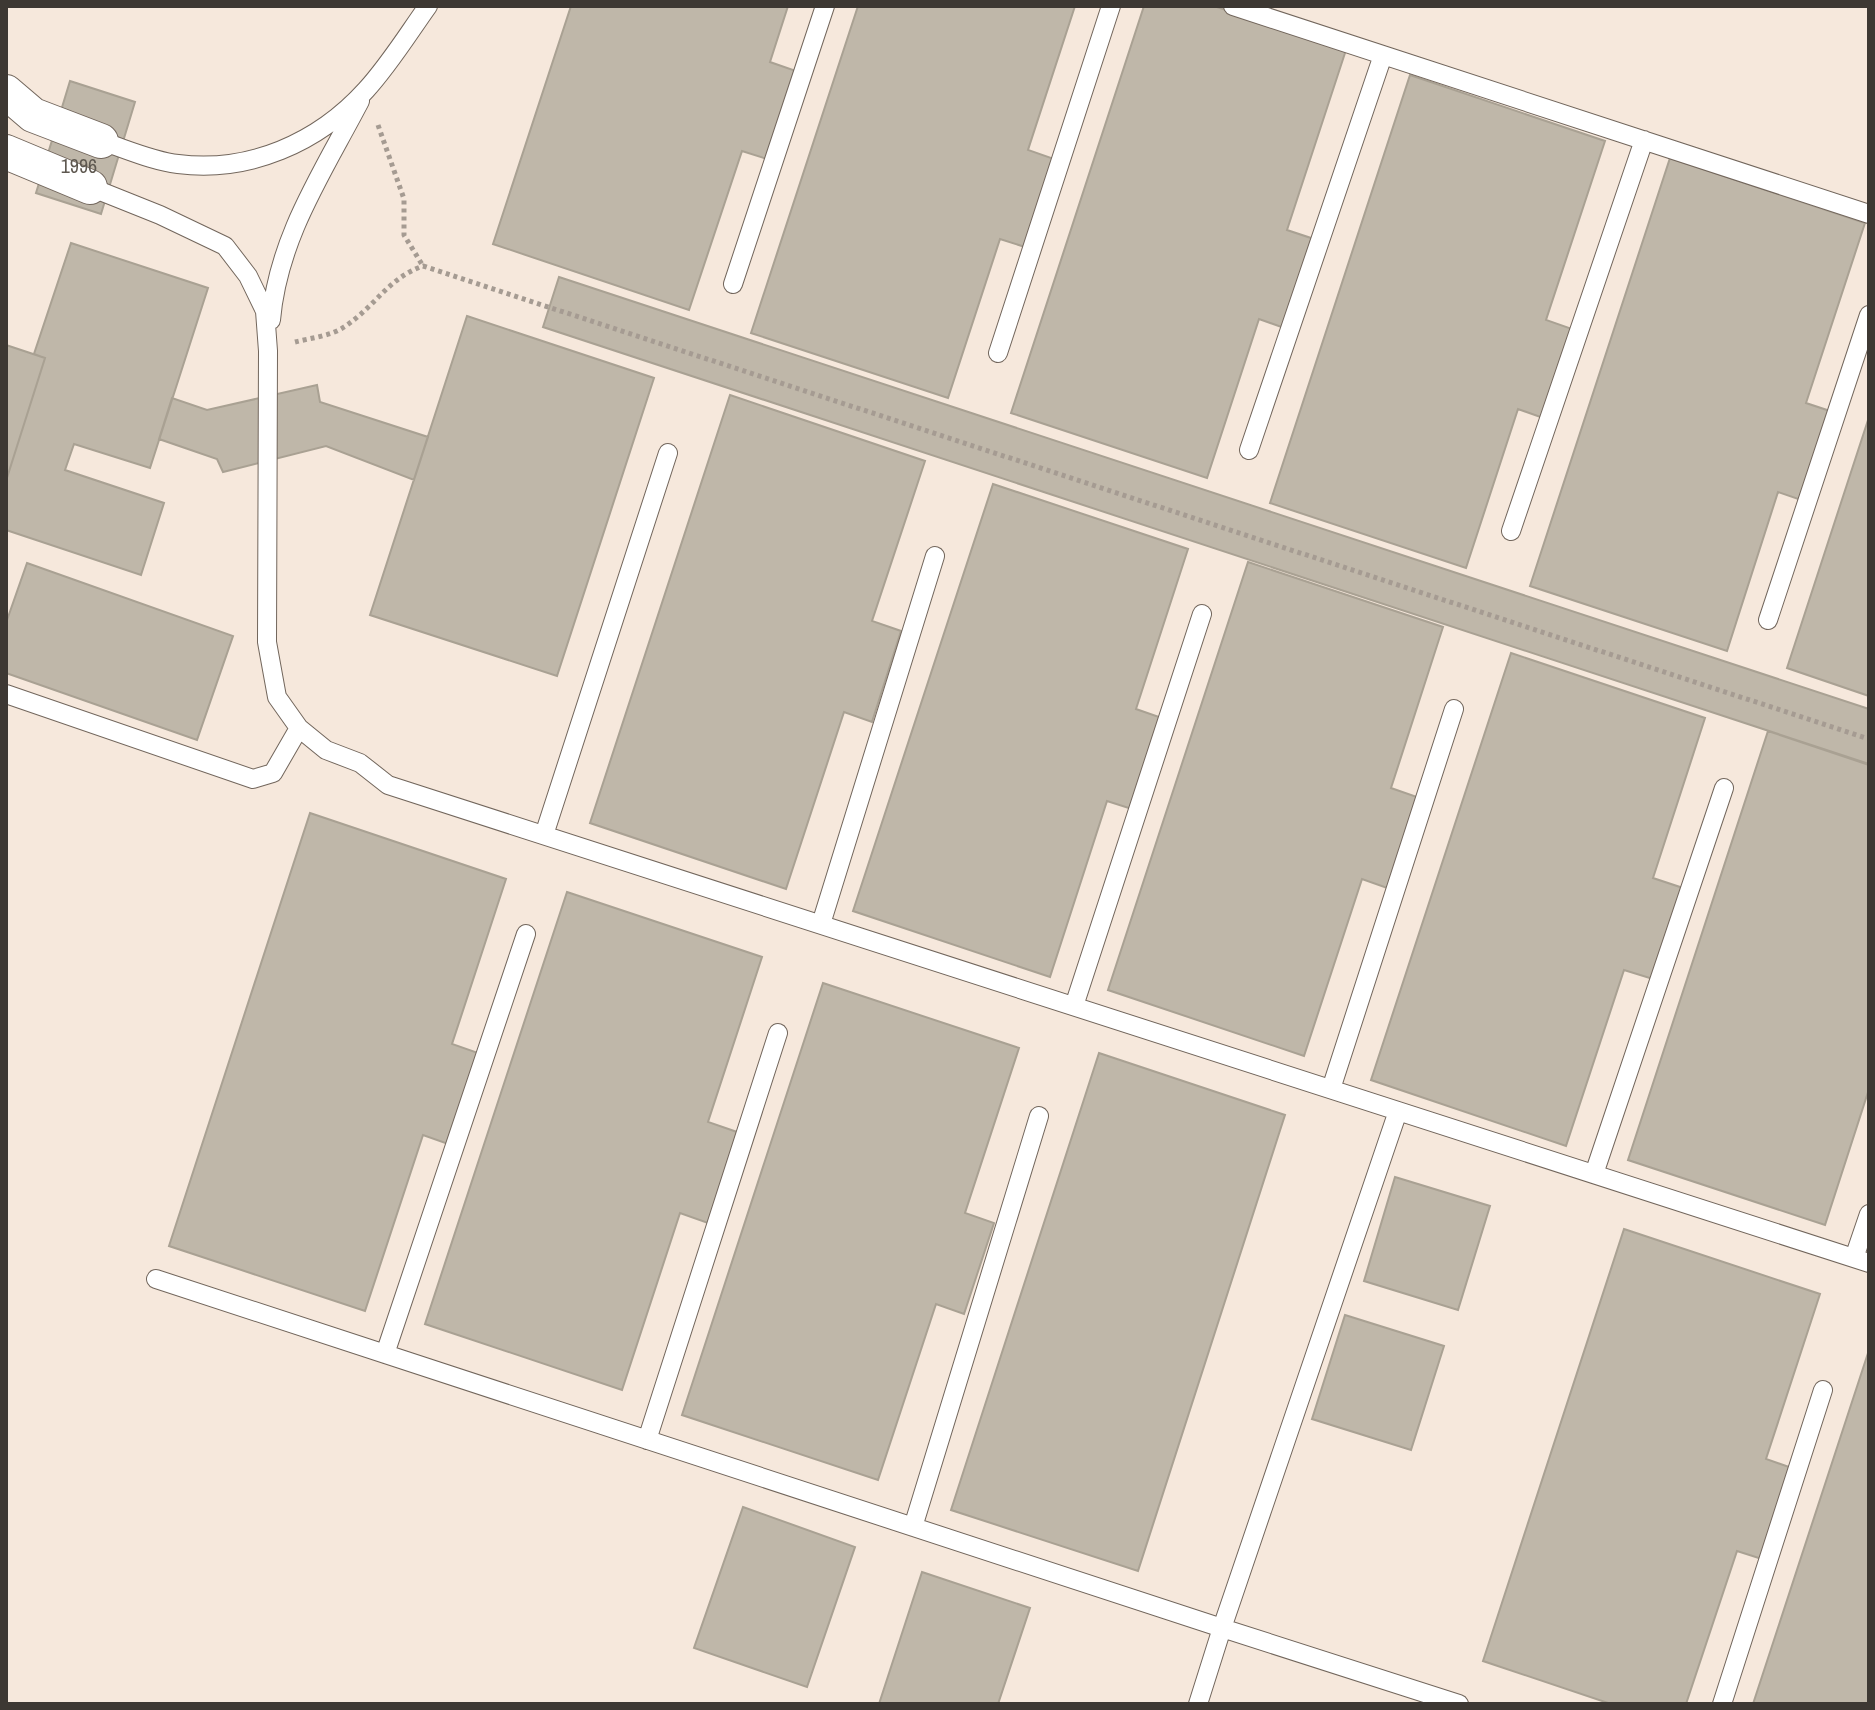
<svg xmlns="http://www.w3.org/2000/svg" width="1875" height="1710" font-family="'Archivo Narrow',sans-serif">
<rect width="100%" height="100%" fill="#f6e8dc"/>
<path fill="#bfb7a9" stroke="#a9a193" stroke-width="2" d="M571 6H788L770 62 799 72 770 160 742 151 689 310 493 244Z
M858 6H1075L1028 150 1057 160 1028 248 1000 239 948 398 751 333Z
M1144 6H1214L1346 50 1287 230 1317 240 1287 329 1259 319 1207 478 1011 413Z
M1410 75 1605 141 1546 320 1575 330 1546 419 1518 409 1466 568 1270 503Z
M70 81 135 102 101 214 36 193Z
M1670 158 1865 223 1806 403 1836 413 1807 502 1778 492 1727 651 1530 586Z
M71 243 208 288 150 468 74 444 65 470 164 503 141 575 6 530V481L45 358 34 354Z
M559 277 1869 709V764L543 327Z
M467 316 654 378 557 676 370 615Z
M6 345 45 358 6 481Z
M317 385 320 402 428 437 414 480 326 446 223 472 217 459 159 439 172 398 207 410Z
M730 395 925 461 872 621 901 631 872 722 844 712 786 889 590 823Z
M1869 417V696L1787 668Z
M993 484 1188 549 1136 709 1165 719 1135 810 1107 801 1050 977 853 911Z
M1248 562 1443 627 1391 788 1420 798 1390 889 1362 879 1304 1056 1108 990Z
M27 563 233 636 197 740 6 673V623Z
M1511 653 1705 718 1653 878 1683 888 1653 979 1624 970 1566 1146 1371 1080Z
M1768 731 1869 765V1089L1825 1225 1628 1160Z
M310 813 506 879 452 1044 481 1054 451 1145 423 1135 365 1311 169 1246Z
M567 892 762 957 708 1122 737 1132 708 1223 680 1213 622 1390 425 1324Z
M823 983 1019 1048 965 1213 994 1223 964 1314 936 1304 878 1480 682 1415Z
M1099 1053 1285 1115 1138 1571 951 1510Z
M1395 1177 1490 1206 1458 1310 1364 1281Z
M1624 1229 1820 1294 1766 1459 1795 1469 1765 1560 1737 1551 1686 1704H1611L1483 1661Z
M1345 1315 1444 1346 1411 1450 1312 1419Z
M1869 1350V1704H1753Z
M743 1507 855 1547 807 1687 694 1648Z
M922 1572 1030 1608 998 1704H879Z"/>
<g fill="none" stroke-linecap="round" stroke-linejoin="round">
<defs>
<path id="service" d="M1233 6 1869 214
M101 141C126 149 152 161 178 164 249 173 318 143 366 90 389 65 408 34 428 6
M90 187 160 215 225 246 248 276 265 311 268 351 267 642 277 697 299 728 326 750 360 763 388 785 1869 1263
M733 284 825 6
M271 320C278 238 323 172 360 101
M998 353 1111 6
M1249 450 1383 55
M1511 531 1644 140
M1768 620 1869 315
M6 694 253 779 273 773 299 728
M544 835 668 453
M821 924 935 556
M1074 1006 1202 614
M1331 1089 1454 709
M1594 1174 1724 788
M1854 1258 1869 1214
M156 1279 1222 1628 1398 1111
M385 1354 526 934
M647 1440 778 1033
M913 1527 1039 1116
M1198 1704 1222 1628 1459 1704
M1722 1704 1823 1390"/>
<path id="minor" d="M6 92 33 115 101 141
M6 152 90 187"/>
</defs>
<use href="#service" stroke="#72665c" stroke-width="20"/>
<use href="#minor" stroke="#72665c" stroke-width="36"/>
<path stroke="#a59b92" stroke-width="5" stroke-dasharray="4 4" stroke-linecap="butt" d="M378 125 404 199V235L423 266
M295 342C310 338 331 336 344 327 375 307 388 278 423 266L1869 739"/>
<use href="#service" stroke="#fff" stroke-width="18"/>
<use href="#minor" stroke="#fff" stroke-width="34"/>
</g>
<g text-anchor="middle" stroke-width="7" stroke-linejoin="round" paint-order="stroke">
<g font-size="20" fill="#5e5850">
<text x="79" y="173">1996</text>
</g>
</g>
<rect width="1875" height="1710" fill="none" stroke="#3d3833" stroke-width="16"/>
</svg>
